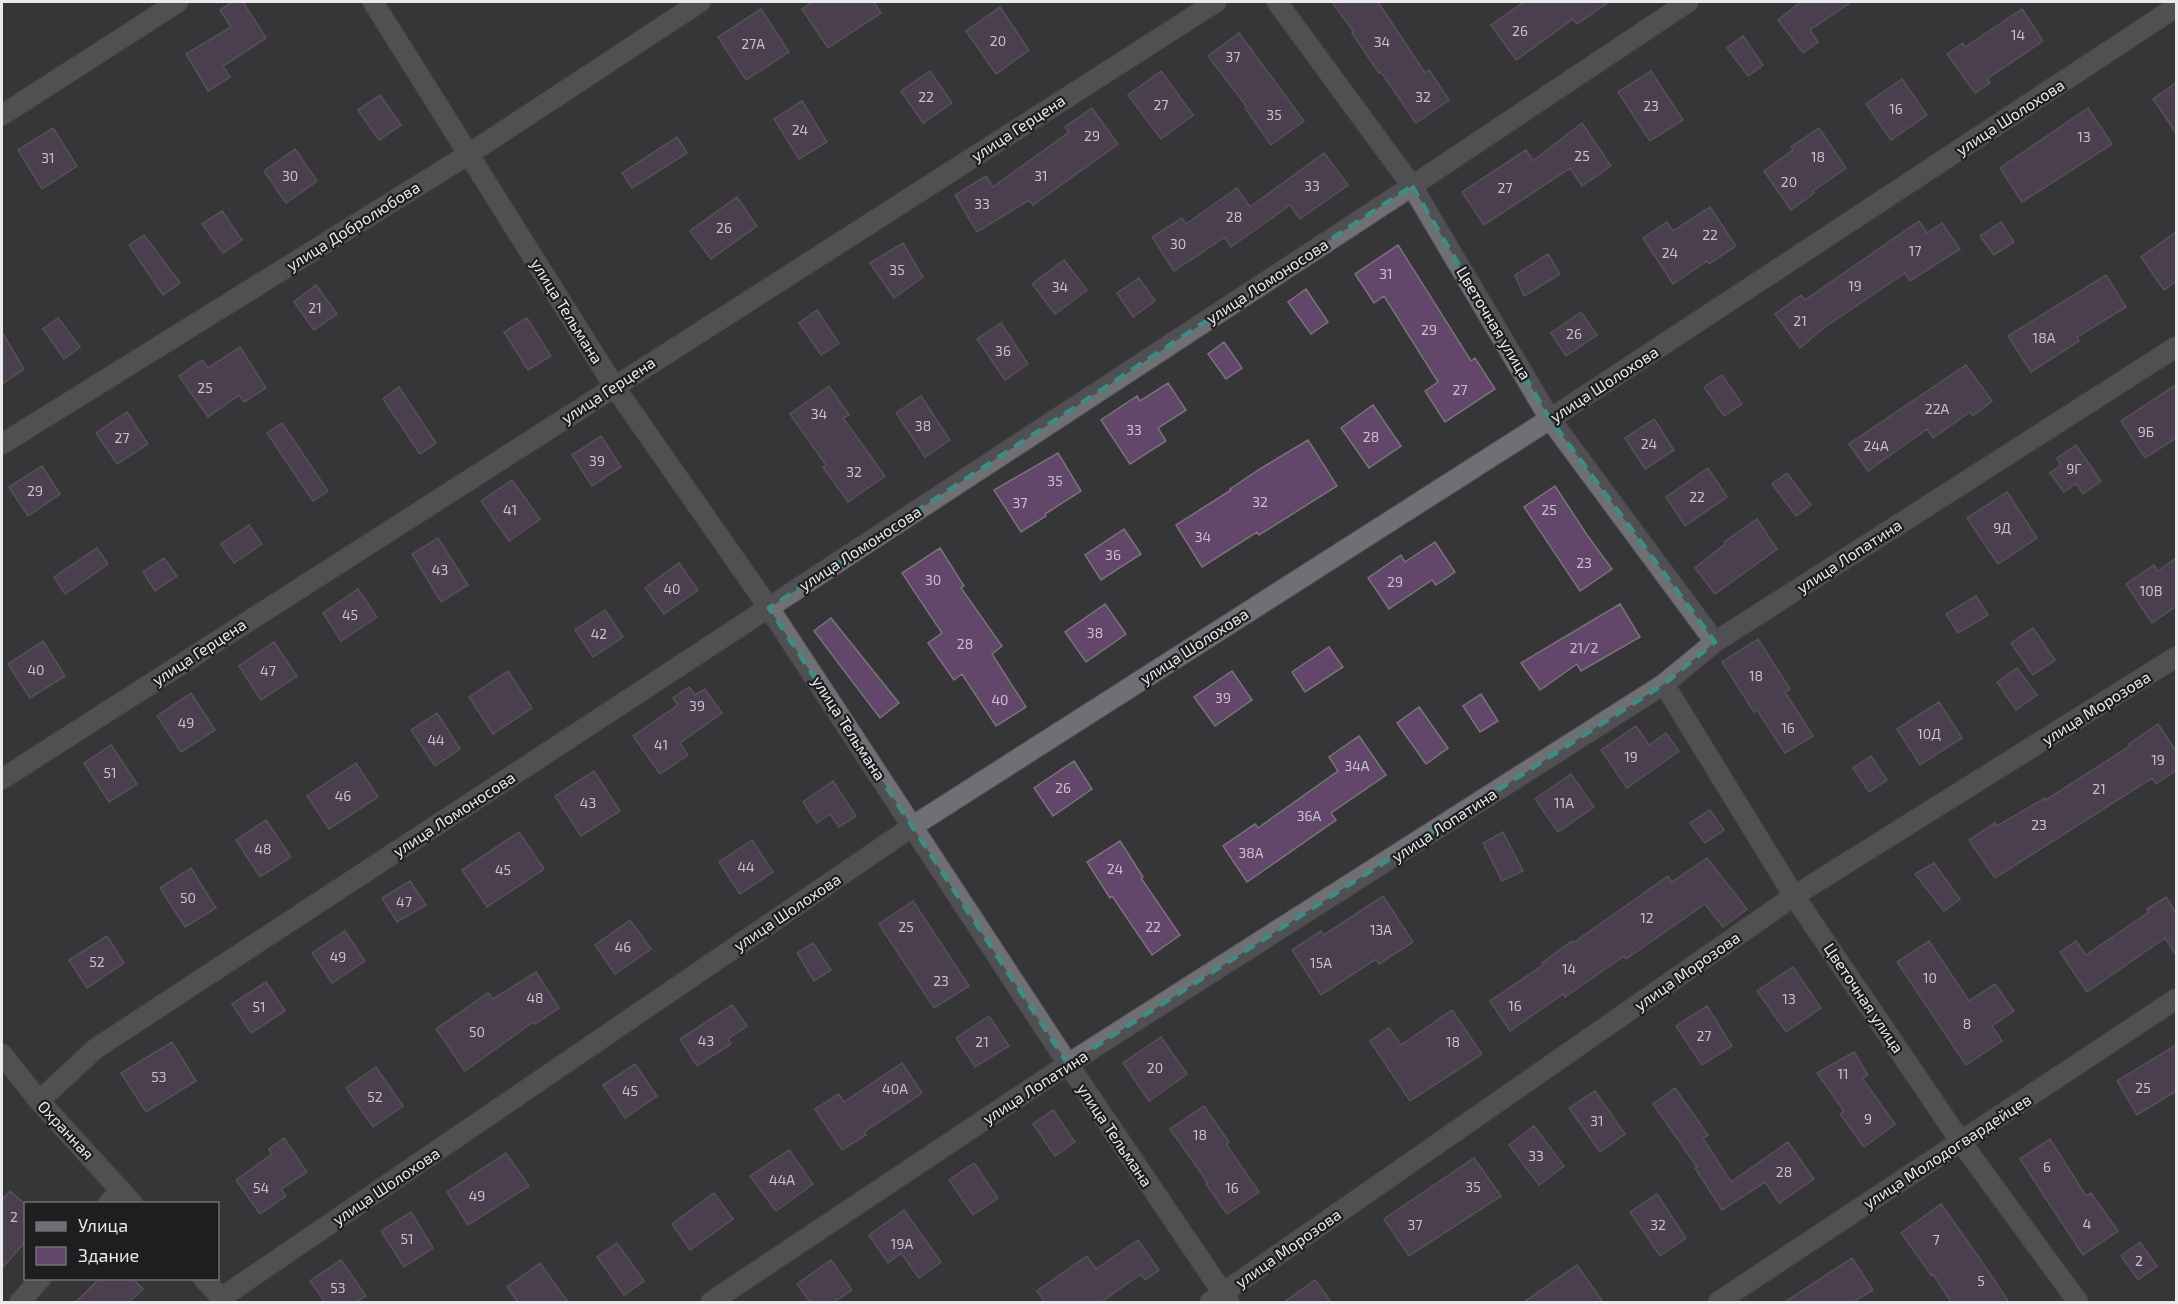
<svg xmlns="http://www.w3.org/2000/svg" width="2178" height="1304" font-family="'Exo 2',sans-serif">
<rect width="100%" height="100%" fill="#363639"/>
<path fill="#63476b" stroke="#777477" stroke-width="1.5" d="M233 2H243L266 38 223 66 230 77 208 91 186 54 231 27 220 10Z
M813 2H874L881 13 828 48 802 9Z
M1332 2H1378L1425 73 1429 70 1449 100 1416 123 1381 72 1379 73 1352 33 1354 32Z
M1524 2H1609L1577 24 1573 19 1516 60 1491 25Z
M1801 2H1851L1810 30 1818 42 1803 53 1778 20Z
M1000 7 1029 50 996 74 966 31Z
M761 9 789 52 746 80 718 37Z
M2022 9 2043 41 1987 79 1990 83 1975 93 1947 54 1963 43 1965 47Z
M1239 33 1304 121 1271 145 1245 108 1247 107 1208 56Z
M1743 36 1763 65 1748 76 1727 48Z
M930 71 952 103 923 123 901 91Z
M1161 71 1193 115 1161 139 1128 95Z
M1651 71 1683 120 1650 141 1618 92Z
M1902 79 1927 115 1891 140 1866 104Z
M2176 83V133L2153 99Z
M380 95 401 125 379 140 358 110Z
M802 101 827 142 799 159 774 119Z
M1092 108 1118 144 1033 205 1029 200 977 232 955 195 986 176 993 187 1069 132 1065 127Z
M2088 108 2112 144 2022 202 2000 168Z
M1582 123 1611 166 1582 186 1570 168 1484 225 1462 192 1526 150 1533 161Z
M53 128 77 166 42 189 18 150Z
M1819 128 1846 168 1813 191 1814 193 1791 210 1764 171 1793 150 1791 147Z
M677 137 687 153 632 188 622 173Z
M295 149 317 181 286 203 264 171Z
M1324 153 1348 185 1300 219 1290 205 1231 247 1225 237 1174 271 1152 237 1182 218 1186 224 1237 188 1250 207Z
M737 197 757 226 711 259 690 231Z
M1710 207 1736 246 1709 264 1707 261 1673 284 1643 238 1667 222 1673 231Z
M222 211 242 240 223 253 202 224Z
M1919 221 1927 233 1942 223 1960 249 1910 281 1905 273 1825 327 1800 348 1775 314 1801 295 1805 300Z
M2001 222 2014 242 1994 255 1980 236Z
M2176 232V281L2164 290 2141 257Z
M144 235 180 283 163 295 129 245Z
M903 243 923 277 894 298 870 263Z
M1398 245 1471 361 1475 358 1495 389 1445 422 1425 391 1438 382 1384 296 1374 303 1355 274Z
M1548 254 1560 274 1524 296 1515 275Z
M1064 260 1087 290 1055 314 1032 284Z
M2106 275 2126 307 2077 337 2079 341 2031 372 2008 336Z
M1139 278 1155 301 1133 317 1117 293Z
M316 285 337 314 314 330 294 302Z
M1306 289 1328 322 1311 334 1288 302Z
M817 310 839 343 821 355 799 323Z
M1581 312 1597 335 1566 356 1551 333Z
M58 318 80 347 64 359 43 329Z
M527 318 551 356 528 370 504 332Z
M1001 323 1028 364 1005 380 977 339Z
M2 332 24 369 2 384Z
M1224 342 1242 368 1226 379 1208 354Z
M240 347 266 388 244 402 239 395 208 417 179 376 202 360 208 368Z
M1966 365 1992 401 1973 416 1970 412 1933 438 1927 429 1868 471 1849 444Z
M1722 375 1742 404 1724 416 1704 387Z
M1168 383 1186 410 1158 428 1166 441 1130 464 1101 420 1137 396 1140 401Z
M2176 385V438L2145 458 2121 421Z
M829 386 849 415 843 418 885 476 848 502 823 467 826 465 790 414Z
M399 387 436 443 420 454 383 399Z
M921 396 950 440 925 457 896 413Z
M1373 405 1401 446 1369 468 1341 428Z
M127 412 148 444 117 464 96 433Z
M1654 419 1674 450 1645 469 1625 438Z
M282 423 328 491 313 501 267 433Z
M601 436 621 467 592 486 572 455Z
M1308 440 1337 486 1259 535 1257 532 1202 567 1176 525 1231 490 1230 489 1260 469Z
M2076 445 2101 481 2083 494 2076 483 2064 492 2050 473 2061 465 2057 458Z
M1058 453 1081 491 1045 514 1046 516 1021 532 994 490Z
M42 466 60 494 28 516 9 487Z
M1708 468 1727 497 1685 526 1666 497Z
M1787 473 1811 505 1796 516 1772 484Z
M512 480 540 519 509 541 481 501Z
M1555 486 1587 535 1612 569 1580 591 1524 507Z
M2007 492 2037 538 1998 564 1967 518Z
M1757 519 1777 549 1715 594 1695 568 1725 544 1724 542Z
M249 525 262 544 234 563 221 544Z
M1124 529 1141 554 1101 580 1085 555Z
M438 538 468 585 441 602 412 554Z
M1435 542 1455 572 1436 585 1432 580 1389 609 1368 578 1401 555 1405 562Z
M97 548 108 564 65 594 54 577Z
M940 548 964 586 961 588 1002 646 992 654 1026 707 996 726 962 674 954 680 928 643 942 633 902 573Z
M164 558 177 576 155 591 143 572Z
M2176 558V606L2152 623 2126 584 2154 565 2158 571Z
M679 563 698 590 664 614 645 588Z
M358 589 377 617 341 641 323 613Z
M1976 596 1988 615 1958 633 1946 614Z
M1105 604 1126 634 1086 662 1065 632Z
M1620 604 1640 637 1581 671 1577 664 1540 690 1521 663Z
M605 610 623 637 593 657 575 630Z
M831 618 899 703 880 718 814 631Z
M2033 628 2055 660 2033 675 2011 643Z
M1758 639 1790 689 1785 692 1813 736 1785 753 1757 710 1754 712 1722 662Z
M43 641 65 676 30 698 8 664Z
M274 642 297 676 261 700 239 666Z
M1329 647 1343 667 1305 692 1292 672Z
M2017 668 2037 695 2016 710 1997 682Z
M508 671 532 708 493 734 469 697Z
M1232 671 1252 700 1215 726 1194 697Z
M689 687 695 695 705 689 722 713 680 743 688 755 660 774 633 736 678 705 673 698Z
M191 693 215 730 181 752 157 716Z
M1481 694 1498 721 1480 732 1463 706Z
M1939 702 1962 738 1920 765 1897 729Z
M1419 707 1448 748 1426 764 1397 723Z
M437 713 460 749 435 766 411 730Z
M2158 724 2176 751V770L2156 784 2152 778 1995 878 1969 840 1995 823 1997 826 2045 798 2046 800 2130 746 2129 744Z
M1636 726 1649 745 1666 733 1679 751 1627 788 1601 750Z
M1359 736 1386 775 1331 813 1336 820 1247 882 1223 846 1255 824 1258 828 1338 771 1329 757Z
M111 745 137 784 109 802 84 763Z
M1871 756 1887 780 1869 792 1853 768Z
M1074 761 1092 789 1053 816 1034 788Z
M356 763 378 797 329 829 307 796Z
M594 771 620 811 581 836 555 796Z
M1571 774 1594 807 1558 832 1535 799Z
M833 781 856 816 839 827 830 814 817 823 803 802Z
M1710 810 1724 830 1705 843 1690 823Z
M266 820 291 857 260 877 236 840Z
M519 832 544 869 487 907 462 870Z
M1503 832 1523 871 1502 881 1483 843Z
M752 840 773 872 740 894 719 862Z
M1120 841 1143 877 1141 878 1180 935 1152 955 1112 896 1110 898 1087 862Z
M1707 858 1747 909 1723 927 1705 904 1626 959 1624 956 1565 997 1563 994 1510 1031 1490 1001 1543 965 1542 963 1572 941 1573 943 1668 876 1672 882Z
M1934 863 1960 899 1944 911 1915 874Z
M191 868 216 908 185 927 160 888Z
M410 881 426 905 397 922 382 898Z
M1383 896 1413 942 1379 964 1376 959 1321 995 1292 950 1321 931 1324 935Z
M2166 897 2176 913V955L2165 938 2087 992 2060 952 2076 941 2086 955 2149 912 2147 909Z
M913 901 969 986 934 1008 879 924Z
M630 920 651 949 615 974 595 945Z
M345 931 365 961 332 983 312 953Z
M107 936 124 963 87 988 69 960Z
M1929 941 1969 1001 1995 984 2014 1011 1992 1026 2002 1041 1966 1065 1897 962Z
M813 943 831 970 814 981 797 953Z
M1793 967 1821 1008 1786 1032 1757 991Z
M536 972 559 1008 535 1024 533 1022 465 1071 436 1029 488 993 493 999Z
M266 982 285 1011 251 1033 232 1004Z
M732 1005 747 1026 728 1039 731 1044 697 1066 680 1039Z
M1707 1006 1732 1046 1702 1065 1676 1026Z
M1452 1010 1482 1054 1410 1101 1370 1041 1389 1028 1401 1045Z
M989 1016 1009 1046 975 1067 956 1038Z
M1161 1037 1187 1074 1149 1101 1123 1063Z
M172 1042 196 1081 146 1112 121 1073Z
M2176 1045V1091L2137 1115 2117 1081Z
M1854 1052 1868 1075 1862 1078 1895 1124 1864 1147 1840 1114 1844 1111 1817 1073Z
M902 1063 922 1093 864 1132 866 1135 842 1150 815 1109 839 1094 844 1102Z
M635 1064 657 1096 625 1118 603 1085Z
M376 1067 403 1106 373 1127 346 1088Z
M1675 1088 1708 1135 1703 1138 1731 1182 1788 1142 1814 1179 1779 1203 1765 1182 1722 1210 1695 1168 1697 1167 1653 1104Z
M1595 1091 1625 1134 1600 1152 1569 1108Z
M1204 1106 1229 1142 1226 1144 1259 1192 1227 1214 1206 1184 1208 1183 1170 1129Z
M1053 1110 1075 1142 1055 1156 1033 1124Z
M1534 1126 1564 1166 1539 1185 1509 1145Z
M284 1138 307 1172 281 1189 286 1196 260 1214 236 1180 272 1154 269 1149Z
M2050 1139 2086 1196 2091 1193 2118 1231 2083 1255 2020 1159Z
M789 1150 813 1184 776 1211 750 1176Z
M506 1153 529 1186 468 1225 447 1192Z
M1474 1158 1501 1196 1409 1256 1384 1219Z
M974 1163 998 1198 973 1215 949 1180Z
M10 1191 26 1205V1241L2 1268V1200Z
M714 1193 733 1219 690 1250 672 1224Z
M1657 1194 1686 1238 1660 1256 1630 1212Z
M1941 1204 1982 1262 2009 1302H1951L1933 1274 1931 1275 1901 1233Z
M904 1210 941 1262 919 1278 901 1253 888 1263 869 1235Z
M411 1212 433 1248 404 1267 381 1231Z
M1138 1240 1159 1270 1145 1280 1141 1274 1101 1302H1045L1037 1291 1087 1256 1096 1269Z
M2140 1242 2157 1266 2138 1280 2121 1256Z
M617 1243 644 1281 624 1295 597 1257Z
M1852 1258 1873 1290 1853 1302H1785Z
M341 1260 366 1296 356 1302H325L310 1281Z
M831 1260 852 1290 834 1302H810L797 1284Z
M540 1263 568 1302H518L507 1287Z
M1577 1265 1603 1302H1524Z
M100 1278H132L143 1289 129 1302H76Z
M1315 1280 1331 1302H1284Z"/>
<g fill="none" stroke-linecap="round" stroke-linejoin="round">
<defs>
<path id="street" d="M373 2 614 386 769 608 1068 1064 1229 1302
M1277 2 1412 186 1550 419 1715 642
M2 115 178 2
M2 444 469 154 700 2
M1664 684 1794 896 1961 1142 2078 1302
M2 779 1216 2
M2 1054 39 1101 133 1204
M39 1101 95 1049 1412 186 1688 2
M108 1204 121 1190
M203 1278 225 1302
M221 1298 913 826 1550 419 2176 7
M20 1302 41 1278
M711 1302 1068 1064 1664 684 1715 642 2176 347
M1210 1302 1794 896 2176 657
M1718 1302 2176 999"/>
</defs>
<use href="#street" stroke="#525356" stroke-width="22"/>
<use href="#street" stroke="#6f7073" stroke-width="20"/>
</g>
<path d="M0 0H2178V1304H0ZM1412 186 1550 419 1715 642 1664 684 1068 1064 769 608Z" fill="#363639" fill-opacity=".55" fill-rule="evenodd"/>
<path fill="none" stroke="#3b8d87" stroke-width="4.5" stroke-dasharray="12 8" stroke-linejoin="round" d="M1412 186 1550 419 1715 642 1664 684 1068 1064 769 608Z"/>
<g text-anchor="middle" stroke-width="4.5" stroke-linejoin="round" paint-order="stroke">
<g font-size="14" fill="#c8c1cc">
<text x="1520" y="36">26</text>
<text x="2018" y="40">14</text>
<text x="998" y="46">20</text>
<text x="1382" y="47">34</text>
<text x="753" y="49">27А</text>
<text x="1233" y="62">37</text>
<text x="926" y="102">22</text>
<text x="1423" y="102">32</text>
<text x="1161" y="110">27</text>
<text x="1651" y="111">23</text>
<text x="1896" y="114">16</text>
<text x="1274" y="120">35</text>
<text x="800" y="135">24</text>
<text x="1092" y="141">29</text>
<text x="2084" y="142">13</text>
<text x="1582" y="161">25</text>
<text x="1818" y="162">18</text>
<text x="48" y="163">31</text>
<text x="290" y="181">30</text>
<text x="1041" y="181">31</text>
<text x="1789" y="187">20</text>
<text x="1312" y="191">33</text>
<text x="1505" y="193">27</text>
<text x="982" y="209">33</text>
<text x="1234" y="222">28</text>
<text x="724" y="233">26</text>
<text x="1710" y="240">22</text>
<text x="1178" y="249">30</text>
<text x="1915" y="256">17</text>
<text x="1670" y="258">24</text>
<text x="897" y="275">35</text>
<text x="1386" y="279">31</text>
<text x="1855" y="291">19</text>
<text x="1060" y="292">34</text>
<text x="315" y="313">21</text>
<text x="1800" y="326">21</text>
<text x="1429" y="335">29</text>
<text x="1574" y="339">26</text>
<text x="2044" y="343">18А</text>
<text x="1003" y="356">36</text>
<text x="205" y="393">25</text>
<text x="1460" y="395">27</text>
<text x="1937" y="414">22А</text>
<text x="819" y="419">34</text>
<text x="923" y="431">38</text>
<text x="1134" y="435">33</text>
<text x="2146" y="437">9Б</text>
<text x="1371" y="442">28</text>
<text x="122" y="443">27</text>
<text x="1649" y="449">24</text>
<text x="1876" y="451">24А</text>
<text x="597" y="466">39</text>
<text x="2074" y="474">9Г</text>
<text x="854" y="477">32</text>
<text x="1055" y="486">35</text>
<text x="35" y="496">29</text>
<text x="1697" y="502">22</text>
<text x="1260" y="507">32</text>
<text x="1020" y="508">37</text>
<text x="510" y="515">41</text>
<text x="1549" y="515">25</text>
<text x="2002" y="533">9Д</text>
<text x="1203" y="542">34</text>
<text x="1113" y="560">36</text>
<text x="1584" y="568">23</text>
<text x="440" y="575">43</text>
<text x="933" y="585">30</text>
<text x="1395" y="587">29</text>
<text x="672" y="594">40</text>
<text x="2151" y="596">10В</text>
<text x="350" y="620">45</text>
<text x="1095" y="638">38</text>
<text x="599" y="639">42</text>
<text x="965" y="649">28</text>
<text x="1584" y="653">21/2</text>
<text x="36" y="675">40</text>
<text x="268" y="676">47</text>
<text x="1756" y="681">18</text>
<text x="1223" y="703">39</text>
<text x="1000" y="705">40</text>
<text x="697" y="711">39</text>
<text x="186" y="728">49</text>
<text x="1788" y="733">16</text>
<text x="1929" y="739">10Д</text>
<text x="436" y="745">44</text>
<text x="661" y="750">41</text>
<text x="1631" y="762">19</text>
<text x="2158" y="765">19</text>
<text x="1357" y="771">34А</text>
<text x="110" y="778">51</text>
<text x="1063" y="793">26</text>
<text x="2099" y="794">21</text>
<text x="343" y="801">46</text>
<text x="588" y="808">43</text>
<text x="1564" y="808">11А</text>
<text x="1309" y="821">36А</text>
<text x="2039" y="830">23</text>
<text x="263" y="854">48</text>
<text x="1251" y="858">38А</text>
<text x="746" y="872">44</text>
<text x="1115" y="874">24</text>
<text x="503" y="875">45</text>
<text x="188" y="903">50</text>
<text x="404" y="907">47</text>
<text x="1647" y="923">12</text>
<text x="906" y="932">25</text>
<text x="1153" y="932">22</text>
<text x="1381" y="935">13А</text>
<text x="623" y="952">46</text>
<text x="338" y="962">49</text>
<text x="97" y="967">52</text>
<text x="1321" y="968">15А</text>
<text x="1569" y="974">14</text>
<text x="1930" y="983">10</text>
<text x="941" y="986">23</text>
<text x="535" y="1003">48</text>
<text x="1789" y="1004">13</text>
<text x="1515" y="1011">16</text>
<text x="259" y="1012">51</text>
<text x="1967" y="1029">8</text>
<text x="477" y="1037">50</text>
<text x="1704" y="1041">27</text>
<text x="706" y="1046">43</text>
<text x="982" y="1047">21</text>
<text x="1453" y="1047">18</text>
<text x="1155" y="1073">20</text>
<text x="1843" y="1079">11</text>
<text x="159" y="1082">53</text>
<text x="2143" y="1093">25</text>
<text x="895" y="1094">40А</text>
<text x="630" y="1096">45</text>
<text x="375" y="1102">52</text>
<text x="1868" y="1124">9</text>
<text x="1597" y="1126">31</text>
<text x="1200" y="1140">18</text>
<text x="1536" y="1161">33</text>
<text x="2047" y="1172">6</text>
<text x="1784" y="1177">28</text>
<text x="782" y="1185">44А</text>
<text x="1473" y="1192">35</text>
<text x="261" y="1193">54</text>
<text x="1232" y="1193">16</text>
<text x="477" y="1201">49</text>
<text x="14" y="1222">2</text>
<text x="2087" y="1229">4</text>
<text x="1415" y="1230">37</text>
<text x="1658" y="1230">32</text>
<text x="407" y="1244">51</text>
<text x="1936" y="1245">7</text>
<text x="902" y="1249">19А</text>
<text x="2139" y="1266">2</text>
<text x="1981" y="1286">5</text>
<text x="338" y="1293">53</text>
</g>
<g font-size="16" fill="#e9eaec" stroke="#1d1e1f">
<text transform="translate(2010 117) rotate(-33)" y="6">улица Шолохова</text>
<text transform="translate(1018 128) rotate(-33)" y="6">улица Герцена</text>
<text transform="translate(353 226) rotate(-32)" y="6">улица Добролюбова</text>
<text transform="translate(1267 281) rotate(-33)" y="6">улица Ломоносова</text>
<text transform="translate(567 311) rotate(58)" y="6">улица Тельмана</text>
<text transform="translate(1494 323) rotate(59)" y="6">Цветочная улица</text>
<text transform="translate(1604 384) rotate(-33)" y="6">улица Шолохова</text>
<text transform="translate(608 390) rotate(-33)" y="6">улица Герцена</text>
<text transform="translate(860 548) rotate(-33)" y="6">улица Ломоносова</text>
<text transform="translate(1849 556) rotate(-33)" y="6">улица Лопатина</text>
<text transform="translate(1194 646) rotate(-33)" y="6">улица Шолохова</text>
<text transform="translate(199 652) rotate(-33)" y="6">улица Герцена</text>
<text transform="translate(2096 708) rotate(-32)" y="6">улица Морозова</text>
<text transform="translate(849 728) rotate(57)" y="6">улица Тельмана</text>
<text transform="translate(454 814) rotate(-33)" y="6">улица Ломоносова</text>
<text transform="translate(1444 825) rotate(-33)" y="6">улица Лопатина</text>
<text transform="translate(787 912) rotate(-34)" y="6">улица Шолохова</text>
<text transform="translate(1687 971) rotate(-35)" y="6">улица Морозова</text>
<text transform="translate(1864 998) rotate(56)" y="6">Цветочная улица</text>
<text transform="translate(1035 1087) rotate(-33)" y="6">улица Лопатина</text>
<text transform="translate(66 1130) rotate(47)" y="6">Охранная</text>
<text transform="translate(1115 1135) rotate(56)" y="6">улица Тельмана</text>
<text transform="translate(1947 1151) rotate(-33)" y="6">улица Молодогвардейцев</text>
<text transform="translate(386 1186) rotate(-34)" y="6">улица Шолохова</text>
<text transform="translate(1288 1248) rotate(-35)" y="6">улица Морозова</text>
</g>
</g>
<rect width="2178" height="1304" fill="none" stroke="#e9eaec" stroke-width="6"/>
<rect x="24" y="1202" width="195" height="78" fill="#1d1e1f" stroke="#6f7071" stroke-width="1.5"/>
<rect x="36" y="1222" width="30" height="9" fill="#6f7073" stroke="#6f7071" stroke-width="1.5"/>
<text x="78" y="1232" font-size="18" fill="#e9eaec">Улица</text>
<rect x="36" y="1247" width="30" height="18" fill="#63476b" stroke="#6f7071" stroke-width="1.5"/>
<text x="78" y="1262" font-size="18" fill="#e9eaec">Здание</text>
</svg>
